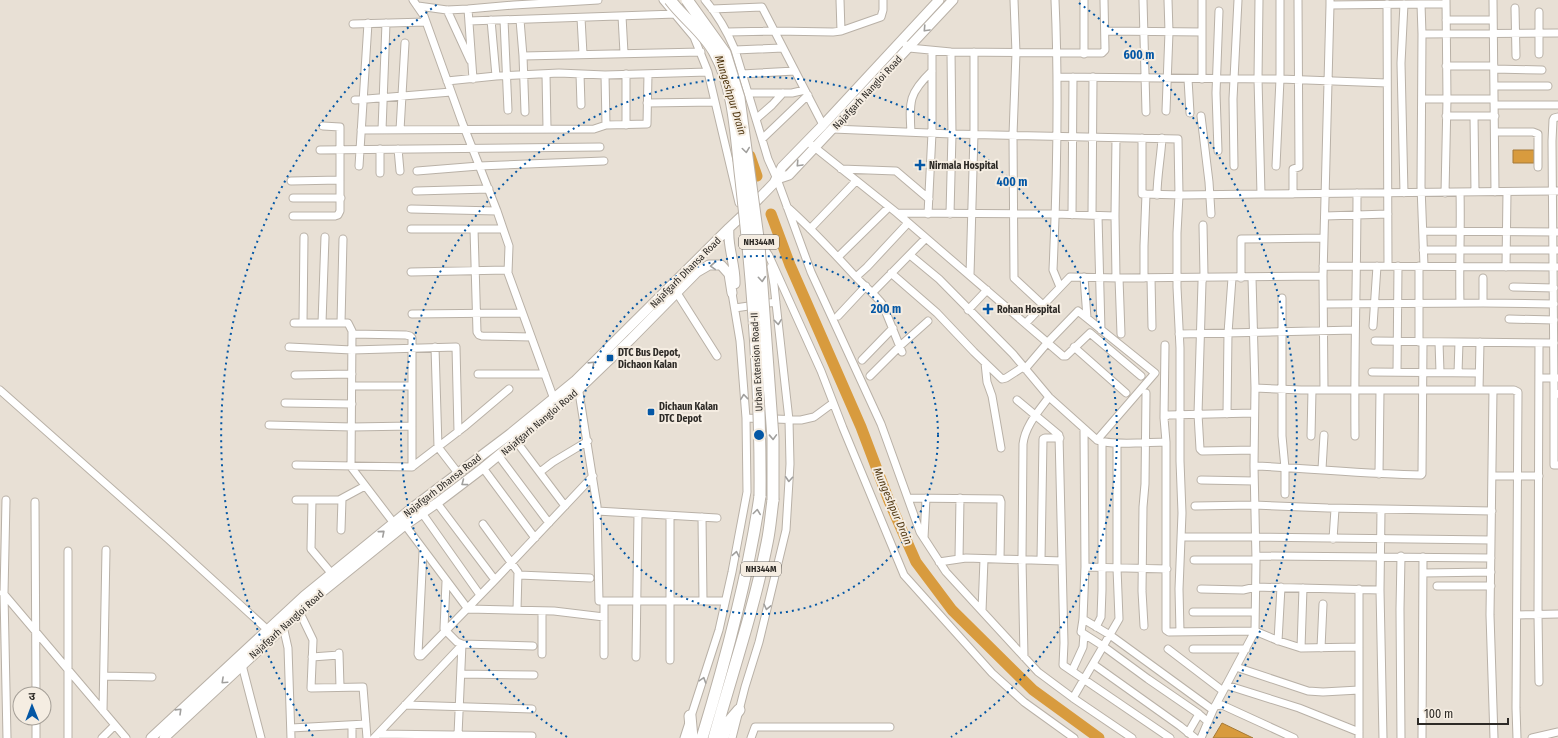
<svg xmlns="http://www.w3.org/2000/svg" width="1558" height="738" font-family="'Fira Sans Condensed','Noto Sans Devanagari',sans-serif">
<rect width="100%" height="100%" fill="#e8e0d5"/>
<path fill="#d89b3e" stroke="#a57937" d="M1513 150H1534V163H1513Z
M1222 723 1253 738H1213Z"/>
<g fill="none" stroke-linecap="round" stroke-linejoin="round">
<path stroke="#d89b3e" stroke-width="11" d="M750 156 757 176
M771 214 790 265 861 427 889 501 916 562 952 610 1033 690 1099 738"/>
<defs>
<path id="minor" d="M413 0 424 16 462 122 497 211 509 246 508 273 555 402
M663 0 694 37 708 72 739 203
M705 0C718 15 727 31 735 50L768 159 777 179 811 272 881 424 920 532 946 572 1038 672 1073 698 1132 738
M840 0 841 31
M1014 0 1016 53 1013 135 1014 278 1043 305
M1055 0C1059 90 1057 180 1053 270L1060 287
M1084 0V54
M1143 0 1146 112
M1202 0V79
M1259 0 1258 79 1261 194 1558 191
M1330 0V5L1421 4 1422 34 1558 33
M1493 0 1495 192
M1387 4 1388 266
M1404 4 1401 63 1404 193
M1421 4H1446
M418 6 447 10 468 9 514 5 598 0
M1515 8 1516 56
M468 9 473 79
M712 9 762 7 823 125
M447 10 470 60
M1539 12V54
M622 16 624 53
M581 18 583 54
M491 20 496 76
M504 20 508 110
M520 20 523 56
M1446 20H1493
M469 21 676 14
M353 24 426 22
M1105 31 1202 32
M728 32 776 31 833 32 841 31 881 17 883 10V0
M1422 34 1421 186 1424 266
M906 45 909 48 951 52 1102 53 1105 50 1104 0
M735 50 783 48
M1446 66H1494
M1494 69 1542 70
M546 74 547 128
M580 74 581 105
M742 74 795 71
M605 75 606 125
M1057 77 1280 79 1387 83
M1188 79 1190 113
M447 81 496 76 559 73 605 75 708 72
M1494 86H1548
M748 93H792L805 90
M1422 99H1494
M355 100 451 92
M647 103 715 102
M1494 105H1558
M1166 111 1169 32 1168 0
M525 112 523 56 701 52
M1201 116 1209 182 1211 214
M1446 116H1495
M1474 116 1475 192
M1558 117 1554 118 1553 120 1552 141 1554 390V392L1558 394
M756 119 772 105 783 93
M626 125V74
M833 129 952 134 1178 139 1179 195 1177 233V287L1180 348V461L1182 513 1179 589 1180 632
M361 130 594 129 606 125 647 124 648 74
M382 130 386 23
M400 130 405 43
M911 132C909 101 909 93 932 71
M1495 132H1533L1538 134V167
M1142 138V194L1182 195 1261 194
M762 139 808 95
M808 142 897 213 1063 356H1066L1090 333 1141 376
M380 149V173
M398 149 400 171
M320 150 600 147
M1218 151 1216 93 1219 11
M359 166 368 23
M1234 166 1233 99 1238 0
M1276 166 1280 79V0
M841 169 896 171 929 199
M417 171 479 166 604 161
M291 181 340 180
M416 191 489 189
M1460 192C1461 230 1459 266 1460 303
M1445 193 1447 99 1446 0
M1293 194V169L1299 167 1298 0
M1157 195C1157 176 1161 157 1162 138
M293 198H341
M787 207C811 228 833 252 855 276 864 286 875 294 883 305L902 352
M411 209 497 211
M897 213 1055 214 1115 216 1116 278
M928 214 932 133V51
M950 214 952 134 951 52
M1072 215 1073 77
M1092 215 1093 77
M293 216H335L338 215 340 211V127L323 126
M1098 216 1101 330
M1115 216 1116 138
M1325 216 1388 214
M1203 225 1204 275 1202 282 1198 414 1200 449 1202 451 1254 450
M411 229H503
M474 229 477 332 479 335 482 336 531 337
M810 229 856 181
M1423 231 1557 232
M760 242 769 256 821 371 843 428 904 575 992 673 1024 702 1074 738
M1423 250H1558
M910 255 939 279 1013 354 1049 397 1097 440C1111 446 1149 442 1166 442
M838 257 889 207
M1323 266 1558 267
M1419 266V342
M1506 267 1507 192
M411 272 507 270
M891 273 937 313 974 352 1002 379 1006 378 1023 367
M970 275 974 134V52
M856 277 867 267 908 223
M1084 277 1087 318
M1119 278 1121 334
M1144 278V246L1146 194
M1151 278 1152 327
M1241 278V239L1324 238
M1483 278V303
M1513 287 1554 288
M677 293 717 356
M872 293 926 238
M1282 298V436L1285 468V494
M1324 304 1483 303 1554 304
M735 308 776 302
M968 310 987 290
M412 314 522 313
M838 316 866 286
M1509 319 1554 320
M294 323H348L352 331 351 467 396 526
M303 323 304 237
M322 323 325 237
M341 323 343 239
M1026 323 1070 277 1119 278 1323 276
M1373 326 1377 266
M352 334 406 335 410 336 412 338V467
M1179 334 1355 330
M1375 341 1554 343
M1439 342 1440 372
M1539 343 1538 615 1539 682
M289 347 352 350 456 347 458 432
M435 347 438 447 458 473
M1074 347 1126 393
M862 360 893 328
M985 363 987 382 992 396 1001 448
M1025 369 1048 342 1078 311 1155 373 1097 440
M1372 372 1479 373
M1397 372 1398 266
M1458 373 1459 342
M478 374H545
M295 375 352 374
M870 376 900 346 928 321
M1539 378H1558
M352 386H412
M578 386 597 506 599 601H725
M1255 388 1301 390H1514L1518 392 1516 708 1517 738
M0 390 168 539 270 632
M1324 390 1323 276 1330 5
M1479 390 1480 342
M1493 390 1490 615 1494 738
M1554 392V465H1558
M1017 400 1059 435 1064 643 1063 665 1170 738
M285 403 352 404
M1254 413 1168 415 1164 418 1166 442V630L1169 632 1255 631 1279 641 1301 648 1359 647
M1227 414 1228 333 1232 278
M746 418 801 420 814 417 833 403
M1164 418 1165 345
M269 425 352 427 412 426
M1084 429 1085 567 1083 619 1081 632 1103 646 1148 679 1199 714 1208 722
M1311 436 1312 390
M1355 436C1354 355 1357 274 1357 193
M516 441 565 506
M498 455 549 523
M296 465 412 467 464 427 509 389
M1254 466C1309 468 1365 474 1421 475L1422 474 1423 342
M483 468 535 538
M1322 469 1324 435
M540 472 553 462 588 441
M1379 474 1380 390
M1492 476H1539
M1201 480 1254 481
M908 498 1000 499 1001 502 1000 559
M6 500 4 594 7 738
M296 500H339L365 486
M312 500 311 549 332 574
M35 502 36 694
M437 503 495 580
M1195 506 1254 505 1328 508 1492 511
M1381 510 1380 590 1383 738
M597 511 717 518
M422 513 480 595
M702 517 703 600
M483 524 518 572 517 610
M405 525 468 609 554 611 604 617
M341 530 342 499
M1181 537H1255L1491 540
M924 538 926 498
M1333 539 1335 509
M423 551 418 654 419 656H421L495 580 593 476
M1256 556 1491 558
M1401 556 1400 609 1401 738
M959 559 960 498
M1041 560 1043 439 1045 438H1060
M1194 560H1256
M939 562 966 558 1062 561
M1085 567 1167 569
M1423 573 1491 572
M519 575 590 578
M446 582 444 629 457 642 462 644 533 646
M1437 586H1491
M1201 589 1243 590 1256 587 1380 590
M1359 589V738
M3 593 126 738
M299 611 313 640 311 688 363 687 367 738
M542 611V654
M982 611 984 559
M1193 612H1255
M1517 615 1558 614
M1083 619 1110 635 1213 710
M281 624 283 626 288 648 291 738
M1144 626 1142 591 1143 507 1145 484 1146 393
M1096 627 1101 617 1102 590V442
M1278 641 1281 587
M1301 648 1303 588
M1321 648 1323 604
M1168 649 1223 691
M1193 649H1246
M339 653 340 687
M604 655V602
M312 657 339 655
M636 657 638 514
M1024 657 1022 559 1023 444C1025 426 1038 412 1049 397
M670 660V516
M1093 664 1180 726 1195 738
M242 665 261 738
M1236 667 1308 691 1323 692 1359 690
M1072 671 1083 647 1084 634
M461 674 534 675
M104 676 152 677
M1226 685 1299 708 1359 732
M1073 698 1119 619 1117 568V443
M405 705 532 709
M1215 706 1222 705 1294 738
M103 711 106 550
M36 718V738
M291 728 366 724
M1188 733 1199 714
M378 734 532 736
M458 735 462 644
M68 738V551
M102 738 115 725
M352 738V726
M374 738 462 645
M684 738 719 630 732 572 747 492 746 418 740 341 732 293
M732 738 745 687 759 642 786 530 790 464 789 420 774 285 771 267
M751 738 755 727H890
M1201 738 1213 710 1255 631 1256 560 1254 466 1255 388 1252 278
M1422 738 1423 557
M1532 738 1558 732"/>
<path id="major" d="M777 179 789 175 953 0
M729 228C727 247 736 265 735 284
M151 738 304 596 412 508 510 434 576 380 729 228 745 213 774 183 782 167 823 125 939 0
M164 738 317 596 405 525 437 503 483 468 579 389 631 339 697 272 709 265H721L729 274 732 293"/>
<path id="highway" d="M690 716 692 738
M702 738C726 659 748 578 760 496
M714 738C732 673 754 609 767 543 770 529 771 514 773 500
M723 738 727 724 739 710"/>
</defs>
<use href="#minor" stroke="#b9b1a7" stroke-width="9"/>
<use href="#major" stroke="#b9b1a7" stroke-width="11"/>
<use href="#highway" stroke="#b9b1a7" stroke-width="13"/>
<use href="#minor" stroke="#fff" stroke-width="7"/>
<use href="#major" stroke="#fff" stroke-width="9"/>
<use href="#highway" stroke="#fff" stroke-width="11"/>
<defs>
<path id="highway-bridge" d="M670 0C684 19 704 32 715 53 735 89 736 140 741 180 753 284 761 390 760 496
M687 0 725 53 739 98 759 245 773 438V500"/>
</defs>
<use href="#highway-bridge" stroke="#b9b1a7" stroke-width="13" stroke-linecap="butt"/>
<use href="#highway-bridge" stroke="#fff" stroke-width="11"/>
</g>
<defs><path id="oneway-chevron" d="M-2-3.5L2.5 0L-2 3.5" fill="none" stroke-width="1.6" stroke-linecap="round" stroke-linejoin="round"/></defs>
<g stroke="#a09f9d">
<use href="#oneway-chevron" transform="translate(926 29) rotate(133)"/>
<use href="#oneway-chevron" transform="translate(746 150) rotate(82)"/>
<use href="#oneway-chevron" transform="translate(799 164) rotate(133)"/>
<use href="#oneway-chevron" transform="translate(713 266) rotate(176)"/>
<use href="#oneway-chevron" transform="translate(762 279) rotate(85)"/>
<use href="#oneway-chevron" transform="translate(778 322) rotate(84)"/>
<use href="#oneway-chevron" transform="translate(592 364) rotate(-44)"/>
<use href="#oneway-chevron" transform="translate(744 397) rotate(-96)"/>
<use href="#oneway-chevron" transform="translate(773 437) rotate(88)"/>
<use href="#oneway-chevron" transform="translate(789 479) rotate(94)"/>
<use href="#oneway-chevron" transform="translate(464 483) rotate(143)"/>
<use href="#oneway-chevron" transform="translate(757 512) rotate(-82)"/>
<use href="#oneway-chevron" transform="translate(382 533) rotate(-40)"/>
<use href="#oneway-chevron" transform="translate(736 554) rotate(-79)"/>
<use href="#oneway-chevron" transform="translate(767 607) rotate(103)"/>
<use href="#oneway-chevron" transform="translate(703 680) rotate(-72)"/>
<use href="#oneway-chevron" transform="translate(224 681) rotate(137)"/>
<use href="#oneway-chevron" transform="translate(179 711) rotate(-44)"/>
</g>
<g fill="none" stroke="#0457a5" stroke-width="2" stroke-dasharray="2 4">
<circle cx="759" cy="435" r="179"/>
<path d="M567 737A358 358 0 1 1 951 737"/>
<path d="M313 736A538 538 0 0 1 439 3M1079 3A538 538 0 0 1 1205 736"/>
</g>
<g fill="#0457a5" stroke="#f5ede2" stroke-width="1.5">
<path d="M918 159h4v4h4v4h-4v4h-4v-4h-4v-4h4z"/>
<path d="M986 303h4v4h4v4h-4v4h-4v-4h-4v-4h4z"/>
<rect x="606" y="354" width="8" height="8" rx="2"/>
<rect x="647" y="408" width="8" height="8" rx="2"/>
</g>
<g text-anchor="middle" stroke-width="4" stroke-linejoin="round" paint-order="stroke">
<g fill="#f5ede2" stroke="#69645e" stroke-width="1">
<rect x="739" y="235" width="40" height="14" rx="3"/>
<rect x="741" y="562" width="40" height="14" rx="3"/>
</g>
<g font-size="9" font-weight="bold" fill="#2d2a26">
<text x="759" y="245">NH344M</text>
<text x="761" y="572">NH344M</text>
</g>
<g font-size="10" fill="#2d2a26" stroke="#f5ede2">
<text transform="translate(867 92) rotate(-47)" y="4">Najafgarh Nangloi Road</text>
<text transform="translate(685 272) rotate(-45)" y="4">Najafgarh Dhansa Road</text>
<text transform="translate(756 362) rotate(-93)" y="4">Urban Extension Road-II</text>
<text transform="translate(539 422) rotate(-40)" y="4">Najafgarh Nangloi Road</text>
<text transform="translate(442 485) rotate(-38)" y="4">Najafgarh Dhansa Road</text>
<text transform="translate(286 624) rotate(-42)" y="4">Najafgarh Nangloi Road</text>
</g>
<g font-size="10" font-weight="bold" fill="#2d2a26" stroke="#f5ede2" text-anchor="start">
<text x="929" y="169">Nirmala Hospital</text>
<text x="997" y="313">Rohan Hospital</text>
<text x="618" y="356">DTC Bus Depot,<tspan x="618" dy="12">Dichaon Kalan</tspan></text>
<text x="659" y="410">Dichaun Kalan<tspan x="659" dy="12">DTC Depot</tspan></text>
</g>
<g font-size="11" font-style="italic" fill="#503711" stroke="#f5ede2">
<text transform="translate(731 95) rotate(73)" y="4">Mungeshpur Drain</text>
<text transform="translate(893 506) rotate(67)" y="4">Mungeshpur Drain</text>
</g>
</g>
<circle cx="759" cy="435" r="6" fill="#0457a5" stroke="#f5ede2" stroke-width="2"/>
<g font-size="12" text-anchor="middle" font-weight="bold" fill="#0457a5" stroke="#f5ede2" stroke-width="4" stroke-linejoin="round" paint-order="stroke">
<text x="1139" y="59">600 m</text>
<text x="1012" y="186">400 m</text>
<text x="886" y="313">200 m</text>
</g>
<g transform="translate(32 706) rotate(359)"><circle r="19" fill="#f5ede2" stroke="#a59f97"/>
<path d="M0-3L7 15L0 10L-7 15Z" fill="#0457a5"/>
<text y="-6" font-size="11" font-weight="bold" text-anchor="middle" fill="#2d2a26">उ</text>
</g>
<path d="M1418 718v6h90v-6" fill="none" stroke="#2d2a26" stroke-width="2"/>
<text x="1424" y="718" font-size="12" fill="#2d2a26" stroke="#f5ede2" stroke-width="3" paint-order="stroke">100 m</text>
</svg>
